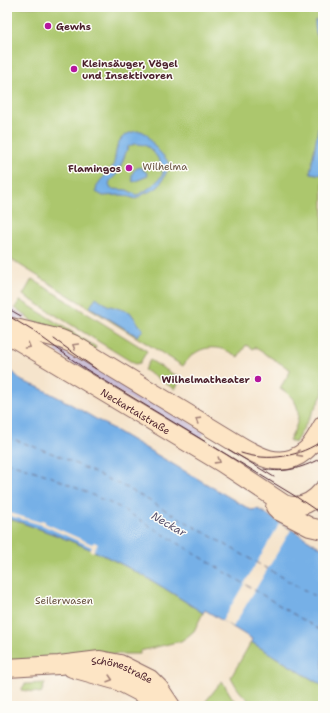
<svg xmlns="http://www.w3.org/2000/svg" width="330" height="713" font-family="'Shantell Sans',sans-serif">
<rect width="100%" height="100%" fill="#fdfcf7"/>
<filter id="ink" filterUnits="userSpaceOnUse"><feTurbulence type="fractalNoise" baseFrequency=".025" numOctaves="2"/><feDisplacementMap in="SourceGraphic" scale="8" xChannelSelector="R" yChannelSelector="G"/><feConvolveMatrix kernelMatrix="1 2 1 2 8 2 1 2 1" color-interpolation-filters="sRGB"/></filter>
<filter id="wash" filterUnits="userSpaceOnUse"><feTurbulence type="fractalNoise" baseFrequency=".012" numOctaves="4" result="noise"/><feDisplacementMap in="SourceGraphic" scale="16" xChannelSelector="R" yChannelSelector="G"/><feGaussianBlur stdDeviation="0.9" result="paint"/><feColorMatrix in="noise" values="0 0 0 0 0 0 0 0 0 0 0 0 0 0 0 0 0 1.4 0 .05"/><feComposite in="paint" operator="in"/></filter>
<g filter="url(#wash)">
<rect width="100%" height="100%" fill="#f5e4cc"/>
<path fill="#cbbfd5" d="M7 305 26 317 24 321 18 318 14 323 7 317Z
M59 346 67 353 71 348 205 432 199 441 74 365 55 351Z"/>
<path fill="#acc76d" stroke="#7b734c" d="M7 7H323V394L295 443 289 440C302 419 303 402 280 388L291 370 254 347 253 349 246 345 238 357C218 343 197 344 183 366L7 257V76L9 72 7 71Z
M32 279 147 351 140 363 135 364 23 295Z
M20 300 96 347 94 350 56 331 35 323 26 317 27 316 15 308Z
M150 360 181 379 175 389 144 370Z
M7 518C48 531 89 547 127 567 153 580 178 597 203 613L194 631 187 637 181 641 140 651V654H104L7 661Z
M251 642 323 686V706H257C244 698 238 691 231 677Z
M222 681 233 699 242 706H202Z
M45 683 41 693 21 690 25 684Z"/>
<path fill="#76b0e7" stroke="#606889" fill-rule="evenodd" d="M315 20 323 21V45C316 38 315 30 315 20Z
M323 102V175L310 173Z
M141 131C150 134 151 143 157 149 170 163 172 162 163 179 161 182 161 184 158 187 151 192 143 193 136 199L123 195 103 196 96 192C96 180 108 176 113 166 116 158 115 146 121 139 126 133 134 131 141 131ZM134 144C138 144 142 144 146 146 152 148 165 166 163 173 160 181 145 192 137 195L127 190 111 189 109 185 110 181 118 173 128 147Z
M140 167 147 173 148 176 133 182C130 175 133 169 140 167Z
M96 297 107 305 130 312 143 330 137 336 90 307Z
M7 370 12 371 22 381 38 387 67 402 251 510 258 509 323 549V686L251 642 252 639 205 610 203 613C178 597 153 580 127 567 89 547 48 531 7 518Z"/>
<path fill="#f5e4cc" d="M7 512 40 522 41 520 45 521V523L92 544 94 542 98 544 93 552 90 551 92 547 42 525 7 515Z
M280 523 291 530 233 627 222 621Z"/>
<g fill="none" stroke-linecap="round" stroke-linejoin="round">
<path stroke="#59526d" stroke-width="1" stroke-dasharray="5 4" stroke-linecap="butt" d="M7 437 57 455 129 489 323 601
M7 462 50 476 119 507 323 632"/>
</g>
</g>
<g filter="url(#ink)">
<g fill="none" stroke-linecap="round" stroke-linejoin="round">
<defs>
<g id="secondary">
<path d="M7 326 61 339 73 344 231 440C254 454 280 472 305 451 313 445 318 433 323 425"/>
<path id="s1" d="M7 334 222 463 284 504C300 510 313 502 323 490"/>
<path d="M275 507 279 511 310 527 323 530"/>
<path id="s2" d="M7 668 59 665 100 660 120 664 150 679 159 688 171 706"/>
<path d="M72 668 118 681 166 706"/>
</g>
</defs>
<use href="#secondary" stroke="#866463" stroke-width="20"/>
<use href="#secondary" stroke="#fde5c5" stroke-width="18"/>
<path stroke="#4a1f2b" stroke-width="1" d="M7 308 21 316
M7 315 33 331 84 368 295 496 323 515
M54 339 96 369
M228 449 274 477
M241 453C268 462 300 457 323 440
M264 469C285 474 305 467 323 457"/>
</g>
<defs><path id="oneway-chevron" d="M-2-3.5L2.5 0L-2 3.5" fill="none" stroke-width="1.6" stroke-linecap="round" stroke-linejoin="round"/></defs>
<g stroke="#a48278">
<use href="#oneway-chevron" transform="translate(28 346) rotate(30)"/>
<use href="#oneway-chevron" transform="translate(75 346) rotate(-150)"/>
<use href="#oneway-chevron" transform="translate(198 420) rotate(-148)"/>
<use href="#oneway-chevron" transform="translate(299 454) rotate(151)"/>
<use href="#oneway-chevron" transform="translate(218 461) rotate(32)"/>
<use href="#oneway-chevron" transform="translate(110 679) rotate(17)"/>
</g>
</g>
<g fill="#b5179e" stroke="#fdfcf7" stroke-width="1.5">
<circle cx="48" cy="26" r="4"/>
<circle cx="74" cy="69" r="4"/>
<circle cx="129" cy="168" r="4"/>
<circle cx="258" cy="379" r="4"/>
</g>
<g text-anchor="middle" stroke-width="3" stroke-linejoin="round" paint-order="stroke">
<g font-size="10" font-weight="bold" fill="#4a1f2b" stroke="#fdfcf7" text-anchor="start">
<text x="56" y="30">Gewhs</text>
<text x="82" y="67">Kleinsäuger, Vögel<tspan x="82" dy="12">und Insektivoren</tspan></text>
<text x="121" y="172" text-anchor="end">Flamingos</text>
<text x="250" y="383" text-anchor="end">Wilhelmatheater</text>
</g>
<g font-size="10" fill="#67513f" stroke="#fdfcf7">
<text x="165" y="170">Wilhelma</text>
<text x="64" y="604">Seilerwasen</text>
</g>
<g font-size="10" fill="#4a1f2b" stroke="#fdfcf7">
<text dy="4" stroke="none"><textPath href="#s1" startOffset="150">Neckartalstraße</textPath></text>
<text dy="4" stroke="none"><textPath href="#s2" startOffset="117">Schönestraße</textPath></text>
</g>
<g font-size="11" font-style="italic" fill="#59526d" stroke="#fdfcf7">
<text transform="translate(169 524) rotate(30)" y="4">Neckar</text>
</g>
</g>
<rect width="330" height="713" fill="none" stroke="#fdfcf7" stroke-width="24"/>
</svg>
